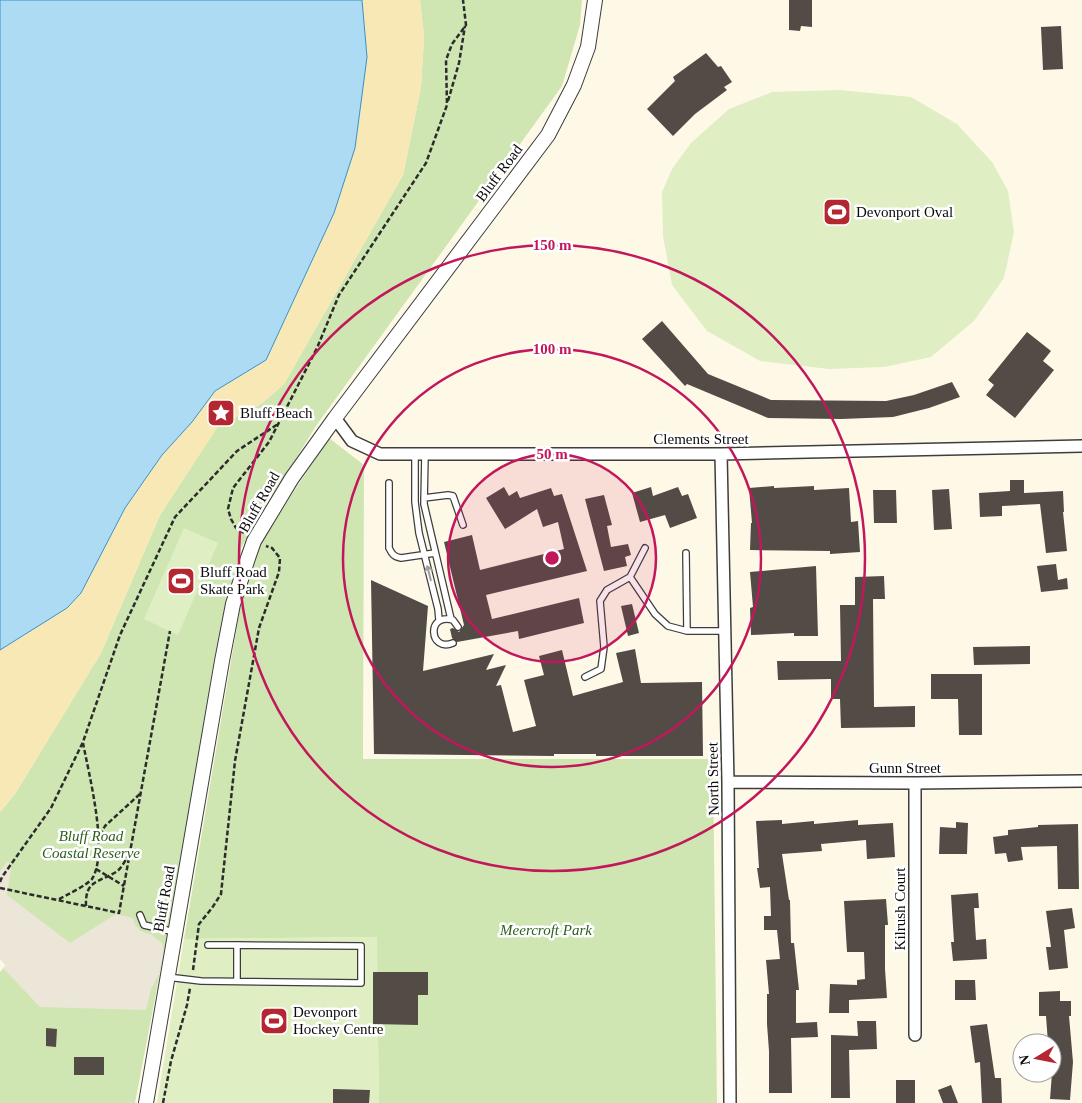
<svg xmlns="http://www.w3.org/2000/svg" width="1082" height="1103" font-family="Georgia,serif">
<rect width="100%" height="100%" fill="#fef9e7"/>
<path fill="#cfe6b3" d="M420 0H582L580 25 562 86 316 426 241 548 135 1103H0V972L6 965 0 959V812L15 794 101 653 160 515 218 426 261 404 284 384 403 175 421 87 424 37Z
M329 438 364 465 363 759H713L717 1103H379L376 937 184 939 248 561Z"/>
<path fill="#f8e8b5" d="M362 0H420L424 37 421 87 403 175 284 384 261 404 218 426 160 515 101 653 15 794 0 812V650L67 608 81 593 125 508 162 455 192 422 215 391 266 360 367 57Z"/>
<path fill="#e0eec4" d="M839 90 911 97 957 124 992 162 1008 191 1014 232 1004 278 974 321 931 357 884 367 829 369 760 361 707 331 672 285 663 236 662 192 672 169 691 143 729 109 772 92Z
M184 528 218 543 178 635 144 619Z
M377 937 379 1103H157L184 939Z"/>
<path fill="#ece6d9" d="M8 861 11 867 7 895 70 943 116 914 133 918 135 925 141 931 152 935 162 943 164 954 159 974 151 989 146 1010 40 1007 3 968 6 965 0 959V871Z"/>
<path fill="#addbf4" stroke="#3792c9" d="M0 0H362L367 57 355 148 334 213 266 360 215 391 192 422 162 455 125 508 81 593 67 608 0 650Z"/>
<path fill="#524b46" d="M789 0H812V27L801 26 800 31 789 30Z
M1061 26 1063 69 1043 70 1041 27Z
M706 53 718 67 721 66 732 82 724 87 727 90 695 114 673 136 647 109 675 81 673 77Z
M662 321 708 374 771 400 886 401 914 395 952 382 960 397 929 408 893 417 841 419 768 418 687 384 685 386 642 339Z
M1027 332 1051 351 1043 361 1054 370 1015 418 986 395 994 385 988 380Z
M1010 480H1024V493L1063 491 1064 512H1063L1067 551 1046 553 1040 504 1002 506V516L980 517 979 493 1010 491Z
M774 486V488L814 486V490L849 488 851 522 858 521 860 552 830 554V551L750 550 751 523H752L749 488Z
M504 487 509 496 517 491 520 498 551 488 554 496 562 494 587 571 486 595 492 619 579 598 584 623 519 639 518 631 457 642 452 638 450 629 453 628 459 632 464 625 444 542 472 535 480 570 564 549 558 522 543 527 537 509 505 529 486 498Z
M651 487 653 496 678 487 682 496 688 494 697 518 670 528 665 515 640 522 632 493Z
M949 489 952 529 934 530 932 490Z
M873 490H896L897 523H874Z
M604 495 612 525 607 526 611 547 628 544 631 555 625 557 627 566 604 571 585 499Z
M1056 564 1058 580 1067 578 1068 589 1041 592 1037 566Z
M816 566 818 636H794V633L751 635 750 608 753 607 750 572Z
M884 576 885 599H873L874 707 915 706V727L841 728 840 699H831V679L778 680 777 661H841L840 605H855V577Z
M371 580 428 606 423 671 494 654 486 670 506 665 496 686 501 685 513 732 536 726 524 680 544 675 539 656 562 650 573 696 623 682 616 653 635 649 641 683 702 682 703 756H596V754H554V756L374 754Z
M632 604 639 633 628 636 621 606Z
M1030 646V664L974 665 973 647Z
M931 674H982V735H959L958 699H931Z
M782 820V824L814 821V824L858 820V825L893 823 895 857 867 859 866 840 821 844 822 851 782 854 789 900H790L791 943H794L799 990H796V1023L817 1022 818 1037 791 1038 792 1093H769V1051L767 1024V994H769L766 960 780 959 777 930H764V916H771L770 887 760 888 757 868H759L756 821Z
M956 822 968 823 967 854H939L940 827 956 828Z
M1078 824 1079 889H1058L1057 846 1021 847 1023 860 1008 862 1006 853 995 854 993 837 1008 835V830L1038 827V825Z
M978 893 979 908H974L976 940 986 939 987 959 953 961 951 942H954L951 895Z
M886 899 888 925H885V969L887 998 849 1000V1013H829L830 984 857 985V980L865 979 864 952H847L844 901Z
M1072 908 1075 928 1064 930 1068 968 1049 970 1046 947H1051L1046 911Z
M373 972H428V995H418V1025L373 1024Z
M955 980H975L976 1000H955Z
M1060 991V1001H1071V1016H1069L1073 1062 1070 1100 1050 1099 1052 1073V1043H1048L1046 1016H1039V992Z
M857 1021H876L877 1049 849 1050 850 1098H831V1035L858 1036Z
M987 1024 995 1078H1001L1002 1103H982L980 1062 975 1063 970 1026Z
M46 1028 57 1029 56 1047 46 1046Z
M74 1057H104V1075H74Z
M896 1080H915V1103H896Z
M951 1085 958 1103H943L938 1090Z
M333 1089 370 1090 369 1103H333Z"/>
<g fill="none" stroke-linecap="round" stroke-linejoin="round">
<defs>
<path id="service" d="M415 454V502L419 533 438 609 439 620
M425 454 424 504 451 619
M389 483V548C392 554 394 557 401 558L435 553
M424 498 448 495 453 496 463 525
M645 548 630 577 655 614 668 626 687 631
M686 553 687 631H725
M453 643C429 653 426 612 453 620L458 627
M585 677 601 669 604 647 600 601 607 590 630 577
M140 915 144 925 175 932
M208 945H237
M167 977 201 981 361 983V946L237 945V981"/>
<path id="minor" d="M335 418 352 441 380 454H721L1082 446
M721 454 728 782 730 1103
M728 782 915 783 1082 781
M915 783V1035"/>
<path id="tertiary" d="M146 1103 222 661 233 604 248 558 254 541 292 478 335 418 548 135 574 85 588 47 595 0"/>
</defs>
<use href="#service" stroke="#3d3d3d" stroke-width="8"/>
<use href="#minor" stroke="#3d3d3d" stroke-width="14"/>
<use href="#tertiary" stroke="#3d3d3d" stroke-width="16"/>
<path stroke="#2c2c2c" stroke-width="2.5" stroke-dasharray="5 2.5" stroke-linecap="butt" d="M448 101 459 63 465 26
M244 533 236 528 231 519 228 509 233 488 269 442 317 348 339 295 426 163 447 105 446 60 452 44 466 25 463 0
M100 835 105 826 141 793
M96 869 124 886
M0 882 2 877 51 808 83 742 120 635 175 517 237 451 278 424
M0 888 119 913 170 631
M59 899C67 895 87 885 92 879 109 852 89 775 83 743
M86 906C85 880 98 883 116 872 121 869 125 861 128 856
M193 970 199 924 212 908 221 894 235 761 259 628 279 572 280 558 272 548 266 546
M163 1103 171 1061 187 1005 190 988"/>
<use href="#service" stroke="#fff" stroke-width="5.5"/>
<use href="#minor" stroke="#fff" stroke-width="11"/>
<use href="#tertiary" stroke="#fff" stroke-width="14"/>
</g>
<defs><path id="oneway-shaft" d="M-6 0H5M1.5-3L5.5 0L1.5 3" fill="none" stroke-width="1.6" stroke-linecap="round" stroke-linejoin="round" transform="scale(1.25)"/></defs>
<use stroke="#9d9d9d" href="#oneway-shaft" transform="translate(429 573) rotate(-104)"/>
<circle cx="552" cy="558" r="104" fill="#c2185b" fill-opacity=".12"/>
<g fill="none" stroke="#c2185b" stroke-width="2.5">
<circle cx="552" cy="558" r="104"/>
<circle cx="552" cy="558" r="209"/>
<circle cx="552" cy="558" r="313"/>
</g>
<defs>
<symbol id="stadium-square" viewBox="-11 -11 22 22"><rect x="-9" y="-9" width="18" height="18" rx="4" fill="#b42731" stroke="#fff"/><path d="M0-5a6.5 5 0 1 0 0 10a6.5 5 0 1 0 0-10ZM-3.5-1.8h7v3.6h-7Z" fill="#fff"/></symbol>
<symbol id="sight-square" viewBox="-11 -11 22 22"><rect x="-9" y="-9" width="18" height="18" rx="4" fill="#b42731" stroke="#fff"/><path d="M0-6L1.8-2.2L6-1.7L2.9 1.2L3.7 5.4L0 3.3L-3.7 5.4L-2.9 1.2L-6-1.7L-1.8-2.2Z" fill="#fff"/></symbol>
</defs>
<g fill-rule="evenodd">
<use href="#stadium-square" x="821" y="196" width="32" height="32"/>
<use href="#sight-square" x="205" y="397" width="32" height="32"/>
<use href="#stadium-square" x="165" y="565" width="32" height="32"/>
<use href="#stadium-square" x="258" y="1005" width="32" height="32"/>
</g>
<g text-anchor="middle" stroke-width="5" stroke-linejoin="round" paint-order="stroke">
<g font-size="15" fill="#0a0a0a" stroke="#fff">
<text transform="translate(499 173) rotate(-53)" y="5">Bluff Road</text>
<text x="701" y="444">Clements Street</text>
<text transform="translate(259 502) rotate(-60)" y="5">Bluff Road</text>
<text x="905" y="773">Gunn Street</text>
<text transform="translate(713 779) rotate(-91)" y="5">North Street</text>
<text transform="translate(164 899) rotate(-80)" y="5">Bluff Road</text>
<text transform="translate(900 909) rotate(-90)" y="5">Kilrush Court</text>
</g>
<g font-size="15" fill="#0a0a0a" stroke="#fff" text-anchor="start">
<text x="856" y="217">Devonport Oval</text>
<text x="240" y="418">Bluff Beach</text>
<text x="200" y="577">Bluff Road<tspan x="200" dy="17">Skate Park</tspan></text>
<text x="293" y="1017">Devonport<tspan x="293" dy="17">Hockey Centre</tspan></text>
</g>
<g font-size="15" font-style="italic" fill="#2c5e1d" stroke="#fff">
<text x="91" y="841">Bluff Road<tspan x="91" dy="17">Coastal Reserve</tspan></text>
<text x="546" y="935">Meercroft Park</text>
</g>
</g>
<circle cx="552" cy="558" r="8" fill="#c2185b" stroke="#fff" stroke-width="2.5"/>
<g font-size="15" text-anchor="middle" font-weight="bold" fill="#c2185b" stroke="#fff" stroke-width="5" stroke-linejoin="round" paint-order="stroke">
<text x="552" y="250">150 m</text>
<text x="552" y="354">100 m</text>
<text x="552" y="459">50 m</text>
</g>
<g transform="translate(1037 1058) rotate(260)"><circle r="24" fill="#ffffff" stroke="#9d9d9d"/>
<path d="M0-4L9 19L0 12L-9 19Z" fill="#b42731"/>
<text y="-8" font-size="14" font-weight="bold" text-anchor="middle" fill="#0a0a0a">N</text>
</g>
</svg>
